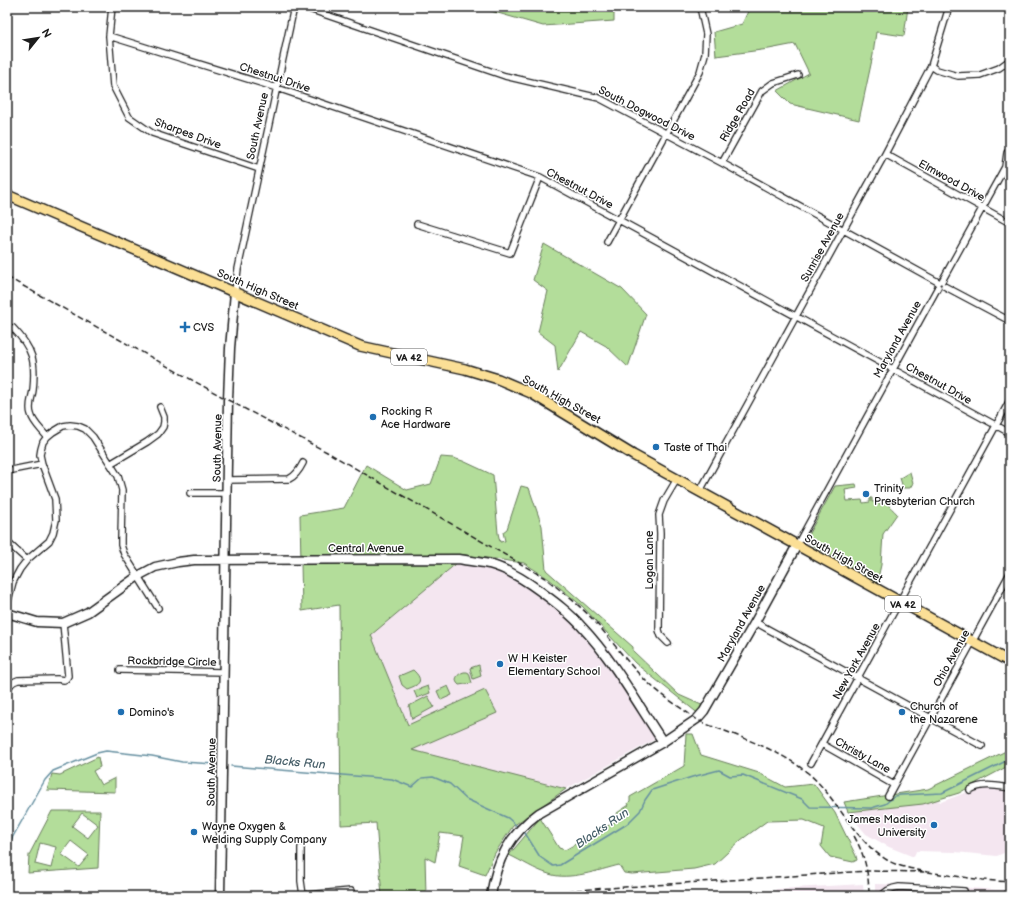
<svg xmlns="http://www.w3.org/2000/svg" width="1017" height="903" font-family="'Balsamiq Sans',sans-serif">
<rect width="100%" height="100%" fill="#fff"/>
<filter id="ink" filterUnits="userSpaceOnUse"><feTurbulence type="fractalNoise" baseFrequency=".025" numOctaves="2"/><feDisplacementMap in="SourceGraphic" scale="8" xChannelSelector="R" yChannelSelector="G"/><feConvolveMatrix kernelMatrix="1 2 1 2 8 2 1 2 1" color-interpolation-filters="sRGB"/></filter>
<g filter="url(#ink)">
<path fill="#f4e6f0" d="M465 555 499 562 537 583 579 617 611 652 664 734 566 789 411 750 371 634Z
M985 787 1010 791V852H1006L997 856 955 852 916 851 914 857 889 847 866 834 851 816 849 810 931 797 941 802 962 794Z
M863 884 864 896H774L776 889Z
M875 884 945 886 1010 891V896H875Z"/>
<path fill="#b3dd9a" stroke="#687c5b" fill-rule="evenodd" d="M477 7H614V21L543 26Z
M750 7H908L904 36 876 32 873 55 859 120 790 104 777 91 809 73 795 44 769 49 716 56 714 32 742 24Z
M544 244 622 289 646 314 628 367 606 346 581 332 558 372 555 345 538 332 548 291 533 280Z
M441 457 453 458 463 461 493 475 498 533 500 542 505 541 503 532 507 529 521 486 529 488 542 526 546 570 633 647V651L679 695 706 707 700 715 635 663 582 606 549 579 524 563 465 555 326 559 458 562 371 635 408 725 485 690 497 713 412 750 566 789 513 826 495 853 485 875 459 866 464 836 440 833 435 862 425 857 426 895 382 896 376 823 341 825 339 605 302 611 300 515 344 508 366 465 407 490 431 484Z
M910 472 913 483 910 488H903L900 478Z
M856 484 857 488 845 490 847 501 862 500 863 503 870 502V498H872V502L878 501 879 504 887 503C889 507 894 510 897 514L883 534 881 565 877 582 810 544 809 541 808 535 835 486Z
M479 665 481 676 473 679 470 668Z
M413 670C425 681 419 685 407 689L402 685 399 676Z
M464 672H467L469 673 472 683 459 685C453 680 457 674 464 672Z
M428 686 430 693 417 698 414 691Z
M448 686 452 695 441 700 437 691Z
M428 696 434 707 412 719 409 706Z
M686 734H693L701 755 759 773 785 787 814 784 835 813 856 856 857 860 853 862 830 857 821 846 824 828 804 820 767 821 741 840 715 864 694 869 632 874 624 873 619 865C599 870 569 881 549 874 535 870 522 861 509 855L540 818 559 848 565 850 620 819 617 813 629 805 628 803 630 801V797L684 766Z
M1010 749V765L978 782 959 793 923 804 848 812 844 802 928 789Z
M98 757 100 767 93 771 101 785 115 778V792L47 790 52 774 60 775Z
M52 811H100L98 868 28 873 29 855ZM82 813 98 825 88 838 72 826ZM71 841 89 855 79 867 61 854ZM40 843 56 847 51 868 35 864Z"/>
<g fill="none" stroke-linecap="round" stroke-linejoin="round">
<path stroke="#658fa0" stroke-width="1.5" d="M231 766 392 779 412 787 422 778 433 777 450 784 466 799 508 818 518 827
M523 831 525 833 540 857 553 866 560 865 627 824 640 811 645 800 652 790 692 777 719 770 730 776 743 775 802 799 810 807 871 808 885 804 895 796 901 795 942 793 1010 759
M7 847 45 780 53 771 97 753 106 751 152 756 182 762 215 764"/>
<defs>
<path id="street" d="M112 7 109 36 113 86 129 117 152 133 259 169
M303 7 505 76 599 98 722 163 938 282
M109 36 277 88 540 177 1010 433
M931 66 937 70 958 76 980 75 999 68 1010 60
M885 154 1010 223
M722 163 762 91 773 83 798 75
M417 224 510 253 540 177
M607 242 700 72 705 54 706 34 700 7
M942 281 1005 167 1007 153
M944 286 1010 321
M235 292 238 269 294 7
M13 328C33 349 36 361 33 390 32 398 28 406 31 414 33 423 42 430 47 437
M110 464 147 442 158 434 163 427 164 422V417L160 407
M7 471 42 464
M227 480 289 479C296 476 300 469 303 463
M700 491 885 154 931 66 949 7
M190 493H227
M7 542 27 560
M797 545 938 287
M7 605 13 582 20 569 27 560 49 541 53 533 56 520 55 499 42 464 40 455 41 449 43 442 47 437 53 432 63 426 70 425 78 426 85 429 93 437 118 476 122 490 121 539V545L124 554 158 608
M755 622 982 746
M668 643 661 636 659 630 660 533 659 515 664 501 677 479
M120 670 224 672
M7 693C8 686 11 682 18 680L57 679 64 680 66 679 68 676 63 623
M822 744 894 785
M811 763 1010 400
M970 790C983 783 996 786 1010 788
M888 796 1010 573
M301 848V881L303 895
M295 896 351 891
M882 896C886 890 892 888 899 887L964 891 963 896"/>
<path id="secondary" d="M7 613 37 622 63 623 88 612 138 576 155 567 178 562 194 560 459 559C469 561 479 562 489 564 508 569 525 580 540 591 555 602 570 613 582 627 614 661 637 703 663 742
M220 896 228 400 230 348 235 292
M491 896C496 860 510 834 539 813L663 742 697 719 704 711 755 622 797 545"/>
<path id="primary" d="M7 195 360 346 465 369 498 379 531 393 633 455 1010 662"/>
</defs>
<use href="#street" stroke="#1c1c1c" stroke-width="8"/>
<use href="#secondary" stroke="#1c1c1c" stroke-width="11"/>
<use href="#primary" stroke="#1c1c1c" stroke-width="12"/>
<use href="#street" stroke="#fff" stroke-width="5.5"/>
<use href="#secondary" stroke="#fff" stroke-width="8"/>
<use href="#primary" stroke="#fbdf96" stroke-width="9"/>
<path stroke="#1c1c1c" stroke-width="1.5" stroke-dasharray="6 3" stroke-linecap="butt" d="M7 277 228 400 327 452 545 578C563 592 582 607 597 624 614 643 628 664 646 681 661 695 678 706 695 718 703 724 715 727 725 731 754 742 783 753 808 773 838 798 852 839 887 860 899 867 914 869 927 872
M854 836C865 855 869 875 869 896
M487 896 867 871 927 872 983 880 1010 882"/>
</g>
</g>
<g fill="#1f6fb2" stroke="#fff" stroke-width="1.5">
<path d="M183 321h4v4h4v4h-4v4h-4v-4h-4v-4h4z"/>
<circle cx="373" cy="417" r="4"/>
<circle cx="656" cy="447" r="4"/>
<circle cx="866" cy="494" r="4"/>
<circle cx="500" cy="664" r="4"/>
<circle cx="121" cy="712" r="4"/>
<circle cx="902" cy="712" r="4"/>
<circle cx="934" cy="825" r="4"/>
<circle cx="194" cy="832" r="4"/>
</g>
<g text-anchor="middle" stroke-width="3" stroke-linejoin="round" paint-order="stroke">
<g fill="#fff" stroke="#606060" stroke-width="1">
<rect x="391" y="349" width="36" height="16" rx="3"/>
<rect x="885" y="596" width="36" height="16" rx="3"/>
</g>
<g font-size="10" font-weight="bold" fill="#1c1c1c">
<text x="409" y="361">VA 42</text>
<text x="903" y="608">VA 42</text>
</g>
<g font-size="11" fill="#1c1c1c" stroke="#fff">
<text transform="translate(275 77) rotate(18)" y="4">Chestnut Drive</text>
<text transform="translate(647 113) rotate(27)" y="4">South Dogwood Drive</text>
<text transform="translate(737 115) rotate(-60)" y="4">Ridge Road</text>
<text transform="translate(257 126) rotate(-78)" y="4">South Avenue</text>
<text transform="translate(188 133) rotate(20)" y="4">Sharpes Drive</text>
<text transform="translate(952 180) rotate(29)" y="4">Elmwood Drive</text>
<text transform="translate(580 188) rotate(28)" y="4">Chestnut Drive</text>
<text transform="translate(822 247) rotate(-61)" y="4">Sunrise Avenue</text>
<text transform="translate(258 289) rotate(23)" y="4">South High Street</text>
<text transform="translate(897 339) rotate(-61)" y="4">Maryland Avenue</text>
<text transform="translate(939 383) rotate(29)" y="4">Chestnut Drive</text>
<text transform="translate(562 399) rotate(29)" y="4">South High Street</text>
<text transform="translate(217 448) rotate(-89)" y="4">South Avenue</text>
<text x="366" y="552">Central Avenue</text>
<text transform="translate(844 558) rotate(29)" y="4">South High Street</text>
<text transform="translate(649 560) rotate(-90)" y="4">Logan Lane</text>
<text transform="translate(741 623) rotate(-61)" y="4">Maryland Avenue</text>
<text transform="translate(951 658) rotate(-61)" y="4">Ohio Avenue</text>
<text transform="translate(172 661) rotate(1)" y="4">Rockbridge Circle</text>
<text transform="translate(856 661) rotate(-61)" y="4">New York Avenue</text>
<text transform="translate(863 755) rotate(29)" y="4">Christy Lane</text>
<text transform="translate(211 772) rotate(-89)" y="4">South Avenue</text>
</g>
<g font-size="11" fill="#1c1c1c" stroke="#fff" text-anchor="start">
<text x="193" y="331">CVS</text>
<text x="381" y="415">Rocking R<tspan x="381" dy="13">Ace Hardware</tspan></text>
<text x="664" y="451">Taste of Thai</text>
<text x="874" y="492">Trinity<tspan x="874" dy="13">Presbyterian Church</tspan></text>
<text x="508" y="662">W H Keister<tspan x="508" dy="13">Elementary School</tspan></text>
<text x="910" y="710">Church of<tspan x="910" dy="13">the Nazarene</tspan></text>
<text x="129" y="716">Domino's</text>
<text x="926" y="823" text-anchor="end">James Madison<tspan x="926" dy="13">University</tspan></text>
<text x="202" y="830">Wayne Oxygen &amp;<tspan x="202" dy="13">Welding Supply Company</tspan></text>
</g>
<g font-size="12" font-style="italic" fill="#475f69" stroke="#fff">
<text transform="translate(295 762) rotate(5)" y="4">Blacks Run</text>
<text transform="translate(602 828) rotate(-34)" y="4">Blacks Run</text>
</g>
</g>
<rect width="1017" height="903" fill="none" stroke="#fff" stroke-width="24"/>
<rect x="12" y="12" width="993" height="879" fill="none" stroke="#1c1c1c" stroke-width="1.5" filter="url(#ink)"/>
<g transform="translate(38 38) rotate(60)" stroke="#ffffff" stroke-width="3" paint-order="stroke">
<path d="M0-3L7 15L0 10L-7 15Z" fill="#1c1c1c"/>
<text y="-6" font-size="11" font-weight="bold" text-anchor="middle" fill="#1c1c1c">N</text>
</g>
</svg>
